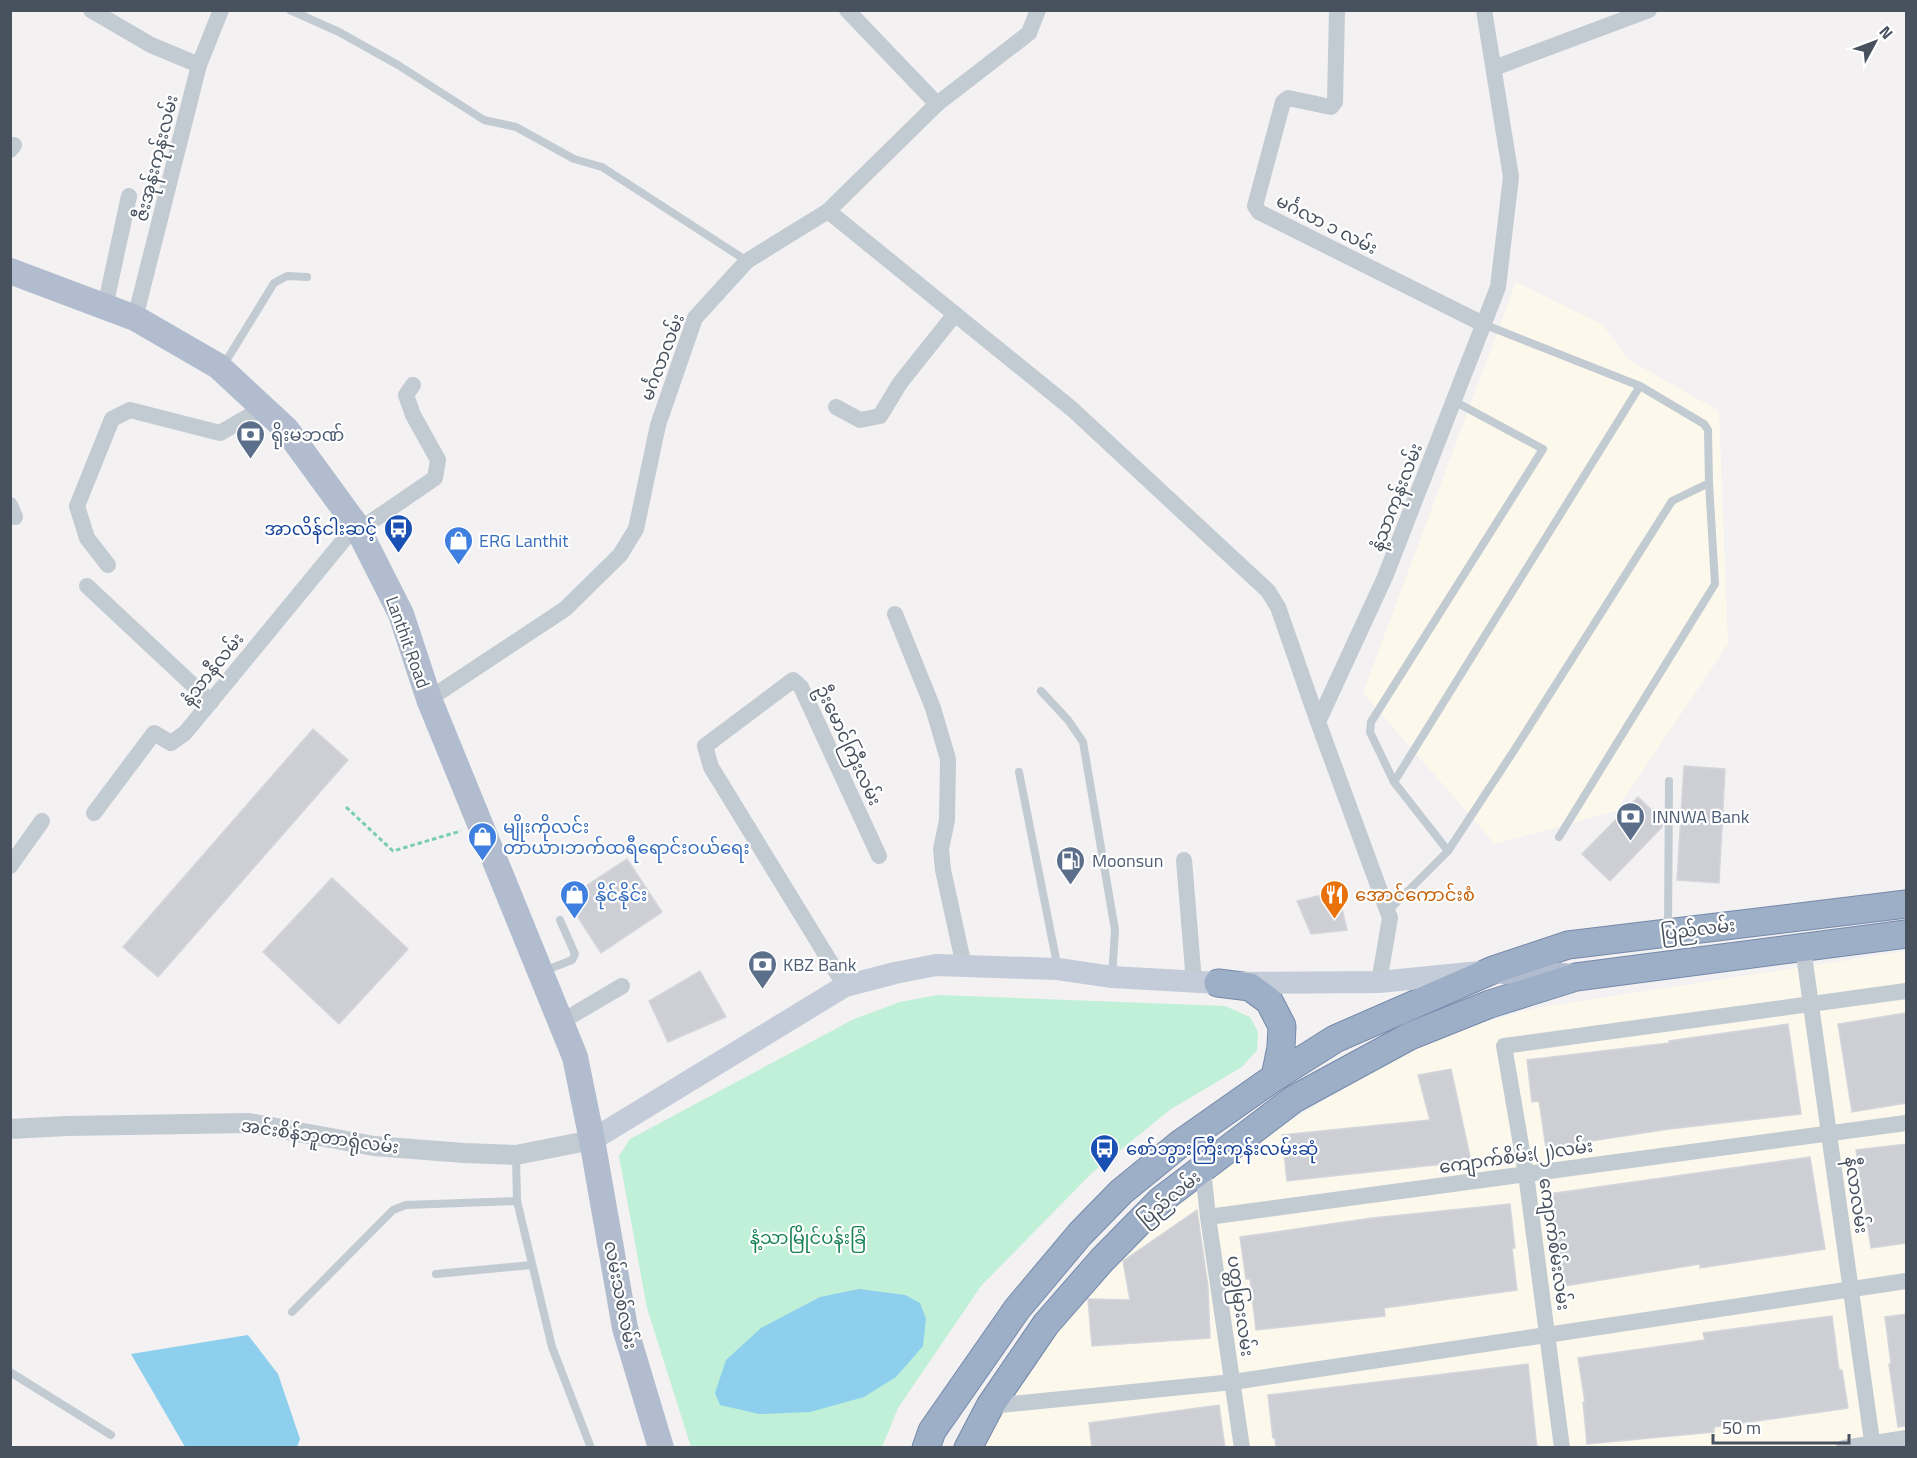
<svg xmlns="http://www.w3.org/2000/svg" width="1917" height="1458" viewBox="0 0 1917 1458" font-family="'Titillium Web','Noto Sans Myanmar',sans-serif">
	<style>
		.commercial { fill: #fcf9ec }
		.green { fill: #c0f0d8 }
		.water { fill: #8dcfed }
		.building { fill: #cdcfd5; stroke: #d5d6dc; stroke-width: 1.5 }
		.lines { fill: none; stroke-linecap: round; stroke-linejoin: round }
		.trunk-casing { stroke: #7489ab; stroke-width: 29 }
		.path { stroke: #78cead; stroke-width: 3; stroke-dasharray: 4.5 3; stroke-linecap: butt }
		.service { stroke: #c2cad2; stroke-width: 8 }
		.minor { stroke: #c2cad2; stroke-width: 16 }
		.tertiary { stroke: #c2cad2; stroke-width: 20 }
		.secondary { stroke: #c4ccd9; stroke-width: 22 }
		.primary { stroke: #b1bdcf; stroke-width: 26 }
		.trunk { stroke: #9daec7; stroke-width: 27 }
		.labels { text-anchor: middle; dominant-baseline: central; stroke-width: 4.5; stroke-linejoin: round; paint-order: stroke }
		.street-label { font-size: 18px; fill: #48525f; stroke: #fff }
		.service-label { font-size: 18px; fill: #4e5e75; stroke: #fff; text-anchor: start }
		.transit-label { font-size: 18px; fill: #164399; stroke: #fff; text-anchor: end }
		.shop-label { font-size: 18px; fill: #366cbe; stroke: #fff; text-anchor: start }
		.food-label { font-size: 18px; fill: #c56008; stroke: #fff; text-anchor: start }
		.park-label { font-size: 18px; fill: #178257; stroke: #fff }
	</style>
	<rect width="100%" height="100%" fill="#f3f1f1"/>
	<!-- commercial -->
	<g class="commercial">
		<polygon points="1516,282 1602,324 1629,360 1719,411 1728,644 1616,811 1495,844 1363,693"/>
		<polygon points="1906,951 1906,1447 980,1448 1052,1338 1146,1232 1227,1162 1295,1118 1426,1039 1535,1008"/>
	</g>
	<!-- green -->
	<polygon class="green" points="938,995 1225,1006 1250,1017 1258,1032 1257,1050 1242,1067 1171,1109 1092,1173 981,1286 898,1408 882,1447 691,1447 647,1308 619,1156 630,1139 854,1019 900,1002"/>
	<!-- water -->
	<g class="water">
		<polygon points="859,1289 905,1295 920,1303 926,1319 923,1346 896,1377 864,1397 810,1412 759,1414 720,1405 715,1393 726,1360 761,1328 820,1297"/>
		<polygon points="248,1335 278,1374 300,1439 297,1447 185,1447 131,1354"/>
	</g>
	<!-- building -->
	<g class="building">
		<polygon points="313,729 348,760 158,977 123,947"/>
		<polygon points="1684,766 1725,769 1719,883 1677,880"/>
		<polygon points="1638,797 1662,820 1662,827 1610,881 1582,854"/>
		<polygon points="627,859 662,912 601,953 566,899"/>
		<polygon points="332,878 408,949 339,1024 263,952"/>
		<polygon points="1338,891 1347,930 1311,934 1297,901"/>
		<polygon points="700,971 726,1017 668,1042 649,1001"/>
		<polygon points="1906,1013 1906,1103 1852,1112 1838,1024"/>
		<polygon points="1788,1024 1801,1114 1669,1129 1546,1148 1539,1101 1532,1102 1527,1060 1669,1043 1669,1041"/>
		<polygon points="1451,1069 1471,1161 1287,1181 1282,1135 1430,1120 1418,1075"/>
		<polygon points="1906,1144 1906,1243 1871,1248 1856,1150"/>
		<polygon points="1810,1157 1825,1249 1700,1268 1700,1264 1565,1286 1549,1194"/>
		<polygon points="1510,1204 1515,1248 1512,1248 1517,1290 1384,1308 1385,1316 1256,1330 1250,1279 1246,1279 1240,1237 1372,1218"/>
		<polygon points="1197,1210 1208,1287 1210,1338 1092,1346 1088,1299 1130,1300 1123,1261"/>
		<polygon points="1906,1314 1906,1426 1898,1427 1889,1364 1891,1364 1885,1317"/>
		<polygon points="1832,1316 1839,1370 1842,1370 1848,1408 1714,1427 1714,1432 1587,1444 1583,1402 1585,1402 1578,1358 1705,1340 1703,1333"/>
		<polygon points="1528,1364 1537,1448 1276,1448 1275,1438 1273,1438 1268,1395"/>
		<polygon points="1219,1405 1225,1448 1092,1448 1089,1423"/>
	</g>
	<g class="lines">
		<defs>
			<g id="trunk">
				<polyline points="1218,983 1250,987 1269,1001 1282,1026 1281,1047 1275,1077"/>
				<polyline points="926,1448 932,1431 1017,1309 1080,1234 1121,1192 1181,1143 1275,1077 1335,1039 1493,970 1568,945 1906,904"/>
				<polyline points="968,1448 990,1406 1046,1324 1102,1260 1161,1200 1294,1099 1410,1036 1490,1004 1576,977 1906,934"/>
			</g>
		</defs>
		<!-- trunk casing -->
		<use href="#trunk" class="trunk-casing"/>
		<!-- path -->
		<polyline class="path" points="346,807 393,851 461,831"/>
		<!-- service -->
		<g class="service">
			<polyline points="290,10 339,32 398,65 484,120 516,127 574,159 602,167 747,261"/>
			<polyline points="1483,324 1640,386"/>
			<polyline points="223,366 274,283 287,276 307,277"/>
			<polyline points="1041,691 1068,720 1083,742 1115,930 1112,977"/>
			<polyline points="1019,772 1058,969"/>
			<polyline points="1394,782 1370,732 1371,722 1543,449 1454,401"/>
			<polyline points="1559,837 1715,584 1709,483"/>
			<polyline points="1388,911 1448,851 1515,749 1672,501 1709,483 1708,430 1704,424 1640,386 1394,782 1448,851"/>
			<polyline points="1668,929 1669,781"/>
			<polyline points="544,971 572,960 575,954 560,920"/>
			<polyline points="516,1156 517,1201"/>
			<polyline points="436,1274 532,1265"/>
			<polyline points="292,1312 393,1210 406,1205 517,1201 552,1347 591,1448"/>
			<polyline points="10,1372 111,1435"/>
		</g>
		<!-- minor -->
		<g class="minor">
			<polyline points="91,10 151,45 199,65"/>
			<polyline points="847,10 937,104"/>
			<polyline points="1337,10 1335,102 1331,107 1288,98 1283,102 1255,206 1259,212 1483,324"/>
			<polyline points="1494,68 1649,10"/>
			<polyline points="10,150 14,145"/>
			<polyline points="828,211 1072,409 1268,591 1278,607 1318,722"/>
			<polyline points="105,307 129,196"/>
			<polyline points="135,318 199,65 221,10"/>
			<polyline points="836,407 860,420 880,416 900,383 955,314"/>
			<polyline points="10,505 15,517"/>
			<polyline points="359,530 435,478 438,460 413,415 406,395 413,385"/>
			<polyline points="108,565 87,538 77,506 112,419 130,410 220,433 263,408"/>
			<polyline points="87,586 211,702"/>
			<polyline points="895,614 933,708 948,759 947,820 941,849 943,870 964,966"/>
			<polyline points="429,699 565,609 620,555 636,529 658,425 695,318 747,261 828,211 937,104 1029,33 1038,10"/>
			<polyline points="94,813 154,733 171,743 185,733 356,525"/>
			<polyline points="1184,860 1194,982"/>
			<polyline points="10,866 42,821"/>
			<polyline points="1803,948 1873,1448"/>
			<polyline points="1379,982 1390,918 1318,722 1385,577 1498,287 1511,177 1484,10"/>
			<polyline points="845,986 711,767 705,746 793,680 801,687 879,856"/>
			<polyline points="561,1022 622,986"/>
			<polyline points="1203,1169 1208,1217 1242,1448"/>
			<polyline points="1208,1217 1906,1123"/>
			<polyline points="990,1406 1233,1382 1906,1281"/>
			<polyline points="1562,1448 1526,1174 1504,1046 1906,991"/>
			<polyline points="1844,1448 1906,1438"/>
		</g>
		<!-- tertiary -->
		<polyline class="tertiary" points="10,1129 67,1126 249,1123 374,1146 464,1153 516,1155 592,1140"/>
		<!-- secondary -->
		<polyline class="secondary" points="592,1140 845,986 895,973 936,965 1058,969 1112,977 1218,983 1379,982 1480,972"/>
		<!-- primary -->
		<g class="primary">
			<polyline points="10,271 135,318 218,366 286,429 356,525 401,614 429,699 575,1057 592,1140 625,1328 661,1448"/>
			<polyline points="1493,970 1573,977"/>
		</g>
		<!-- trunk -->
		<use href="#trunk" class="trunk"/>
	</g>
	<!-- icons -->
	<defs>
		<symbol id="bank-pin" viewBox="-11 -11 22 30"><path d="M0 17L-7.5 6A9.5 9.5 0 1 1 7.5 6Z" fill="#5c6f8a" stroke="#fff"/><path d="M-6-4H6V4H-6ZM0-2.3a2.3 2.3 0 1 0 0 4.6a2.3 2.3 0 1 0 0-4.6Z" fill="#fff"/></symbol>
		<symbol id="bus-pin" viewBox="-11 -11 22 30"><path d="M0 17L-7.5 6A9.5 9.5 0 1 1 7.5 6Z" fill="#1a4fb4" stroke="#fff"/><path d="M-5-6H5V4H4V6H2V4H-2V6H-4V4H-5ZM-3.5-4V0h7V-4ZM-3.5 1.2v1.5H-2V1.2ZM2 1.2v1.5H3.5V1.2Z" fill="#fff"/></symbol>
		<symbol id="shop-pin" viewBox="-11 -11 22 30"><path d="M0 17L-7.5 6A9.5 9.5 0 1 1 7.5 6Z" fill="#3f7fe0" stroke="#fff"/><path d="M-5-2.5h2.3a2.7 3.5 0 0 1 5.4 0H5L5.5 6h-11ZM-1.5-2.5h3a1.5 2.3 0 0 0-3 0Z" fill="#fff"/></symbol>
		<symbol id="fuel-pin" viewBox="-11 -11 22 30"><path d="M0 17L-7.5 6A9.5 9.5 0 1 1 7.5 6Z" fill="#5c6f8a" stroke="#fff"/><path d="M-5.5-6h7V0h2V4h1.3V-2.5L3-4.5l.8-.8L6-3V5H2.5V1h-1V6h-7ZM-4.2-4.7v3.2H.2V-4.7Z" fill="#fff"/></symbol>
		<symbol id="restaurant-pin" viewBox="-11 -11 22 30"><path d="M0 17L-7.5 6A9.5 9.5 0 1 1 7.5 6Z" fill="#e8710a" stroke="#fff"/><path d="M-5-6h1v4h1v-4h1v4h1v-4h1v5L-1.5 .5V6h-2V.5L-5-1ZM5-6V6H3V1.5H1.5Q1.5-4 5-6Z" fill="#fff"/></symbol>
	</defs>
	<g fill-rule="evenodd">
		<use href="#bank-pin" x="234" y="418" width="33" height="45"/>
		<use href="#bus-pin" x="382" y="512" width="33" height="45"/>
		<use href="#shop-pin" x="442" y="524" width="33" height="45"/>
		<use href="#bank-pin" x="1614" y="800" width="33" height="45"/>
		<use href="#shop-pin" x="466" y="820" width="33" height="45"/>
		<use href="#fuel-pin" x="1054" y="844" width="33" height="45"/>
		<use href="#shop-pin" x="558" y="878" width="33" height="45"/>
		<use href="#restaurant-pin" x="1318" y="878" width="33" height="45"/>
		<use href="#bank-pin" x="746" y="948" width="33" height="45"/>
		<use href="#bus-pin" x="1088" y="1132" width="33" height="45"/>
	</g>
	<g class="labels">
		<!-- street labels -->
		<g class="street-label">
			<text transform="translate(156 158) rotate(-76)">ဇီးအုန်းကုန်းလမ်း</text>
			<text transform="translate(1327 224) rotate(27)">မင်္ဂလာ ၁ လမ်း</text>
			<text transform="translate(662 357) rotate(-69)">မင်္ဂလာလမ်း</text>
			<text transform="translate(1396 497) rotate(-69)">နံ့သာကုန်းလမ်း</text>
			<text transform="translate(408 642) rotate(70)">Lanthit Road</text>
			<text transform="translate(212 669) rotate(-51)">နံ့သာနီလမ်း</text>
			<text transform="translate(849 745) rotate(65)">ဦးမောင်ကြီးလမ်း</text>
			<text transform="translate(1698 929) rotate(-7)">ပြည်လမ်း</text>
			<text transform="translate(320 1136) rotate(8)">အင်းစိန်ဘူတာရုံလမ်း</text>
			<text transform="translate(1516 1156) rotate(-8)">ကျောက်စိမ်း(၂)လမ်း</text>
			<text transform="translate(1857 1195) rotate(82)">နီလာလမ်း</text>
			<text transform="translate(1169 1198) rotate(-40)">ပြည်လမ်း</text>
			<text transform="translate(1555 1244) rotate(82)">ကျောက်စိမ်းလမ်း</text>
			<text transform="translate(621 1295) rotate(79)">လမ်းသစ်လမ်း</text>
			<text transform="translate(1241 1306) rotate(82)">ပတ္တမြားလမ်း</text>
		</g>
		<!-- service labels -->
		<g class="service-label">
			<text x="271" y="434">ရိုးမဘဏ်</text>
			<text x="1652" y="816">INNWA Bank</text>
			<text x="1092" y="860">Moonsun</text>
			<text x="783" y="964">KBZ Bank</text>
		</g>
		<!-- transit labels -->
		<g class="transit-label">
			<text x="377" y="528">အာလိန်ငါးဆင့်</text>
			<text x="1126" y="1148" text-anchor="start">စော်ဘွားကြီးကုန်းလမ်းဆုံ</text>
		</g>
		<!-- shop labels -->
		<g class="shop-label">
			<text x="479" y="540">ERG Lanthit</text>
			<text x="503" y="826">မျိုးကိုလင်း<tspan x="503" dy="21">တာယာ၊ဘက်ထရီရောင်းဝယ်ရေး</tspan></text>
			<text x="595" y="894">နိုင်နိုင်း</text>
		</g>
		<!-- food labels -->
		<g class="food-label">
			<text x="1355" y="894">အောင်ကောင်းစံ</text>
		</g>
		<!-- park labels -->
		<g class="park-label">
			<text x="808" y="1237">နံ့သာမြိုင်ပန်းခြံ</text>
		</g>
	</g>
	<!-- border -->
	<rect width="1917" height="1458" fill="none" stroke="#48525f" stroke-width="24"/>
	<!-- north arrow -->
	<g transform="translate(1875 42) rotate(49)" stroke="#ffffff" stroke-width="4.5" paint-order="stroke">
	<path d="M0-4.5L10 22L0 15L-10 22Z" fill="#48525f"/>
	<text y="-9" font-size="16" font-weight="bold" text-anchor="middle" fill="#48525f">N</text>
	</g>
	<!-- scale -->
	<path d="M1713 1434v9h136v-9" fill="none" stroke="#48525f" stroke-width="3"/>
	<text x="1722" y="1434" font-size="18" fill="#48525f" stroke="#ffffff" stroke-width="4.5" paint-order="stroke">50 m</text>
</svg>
